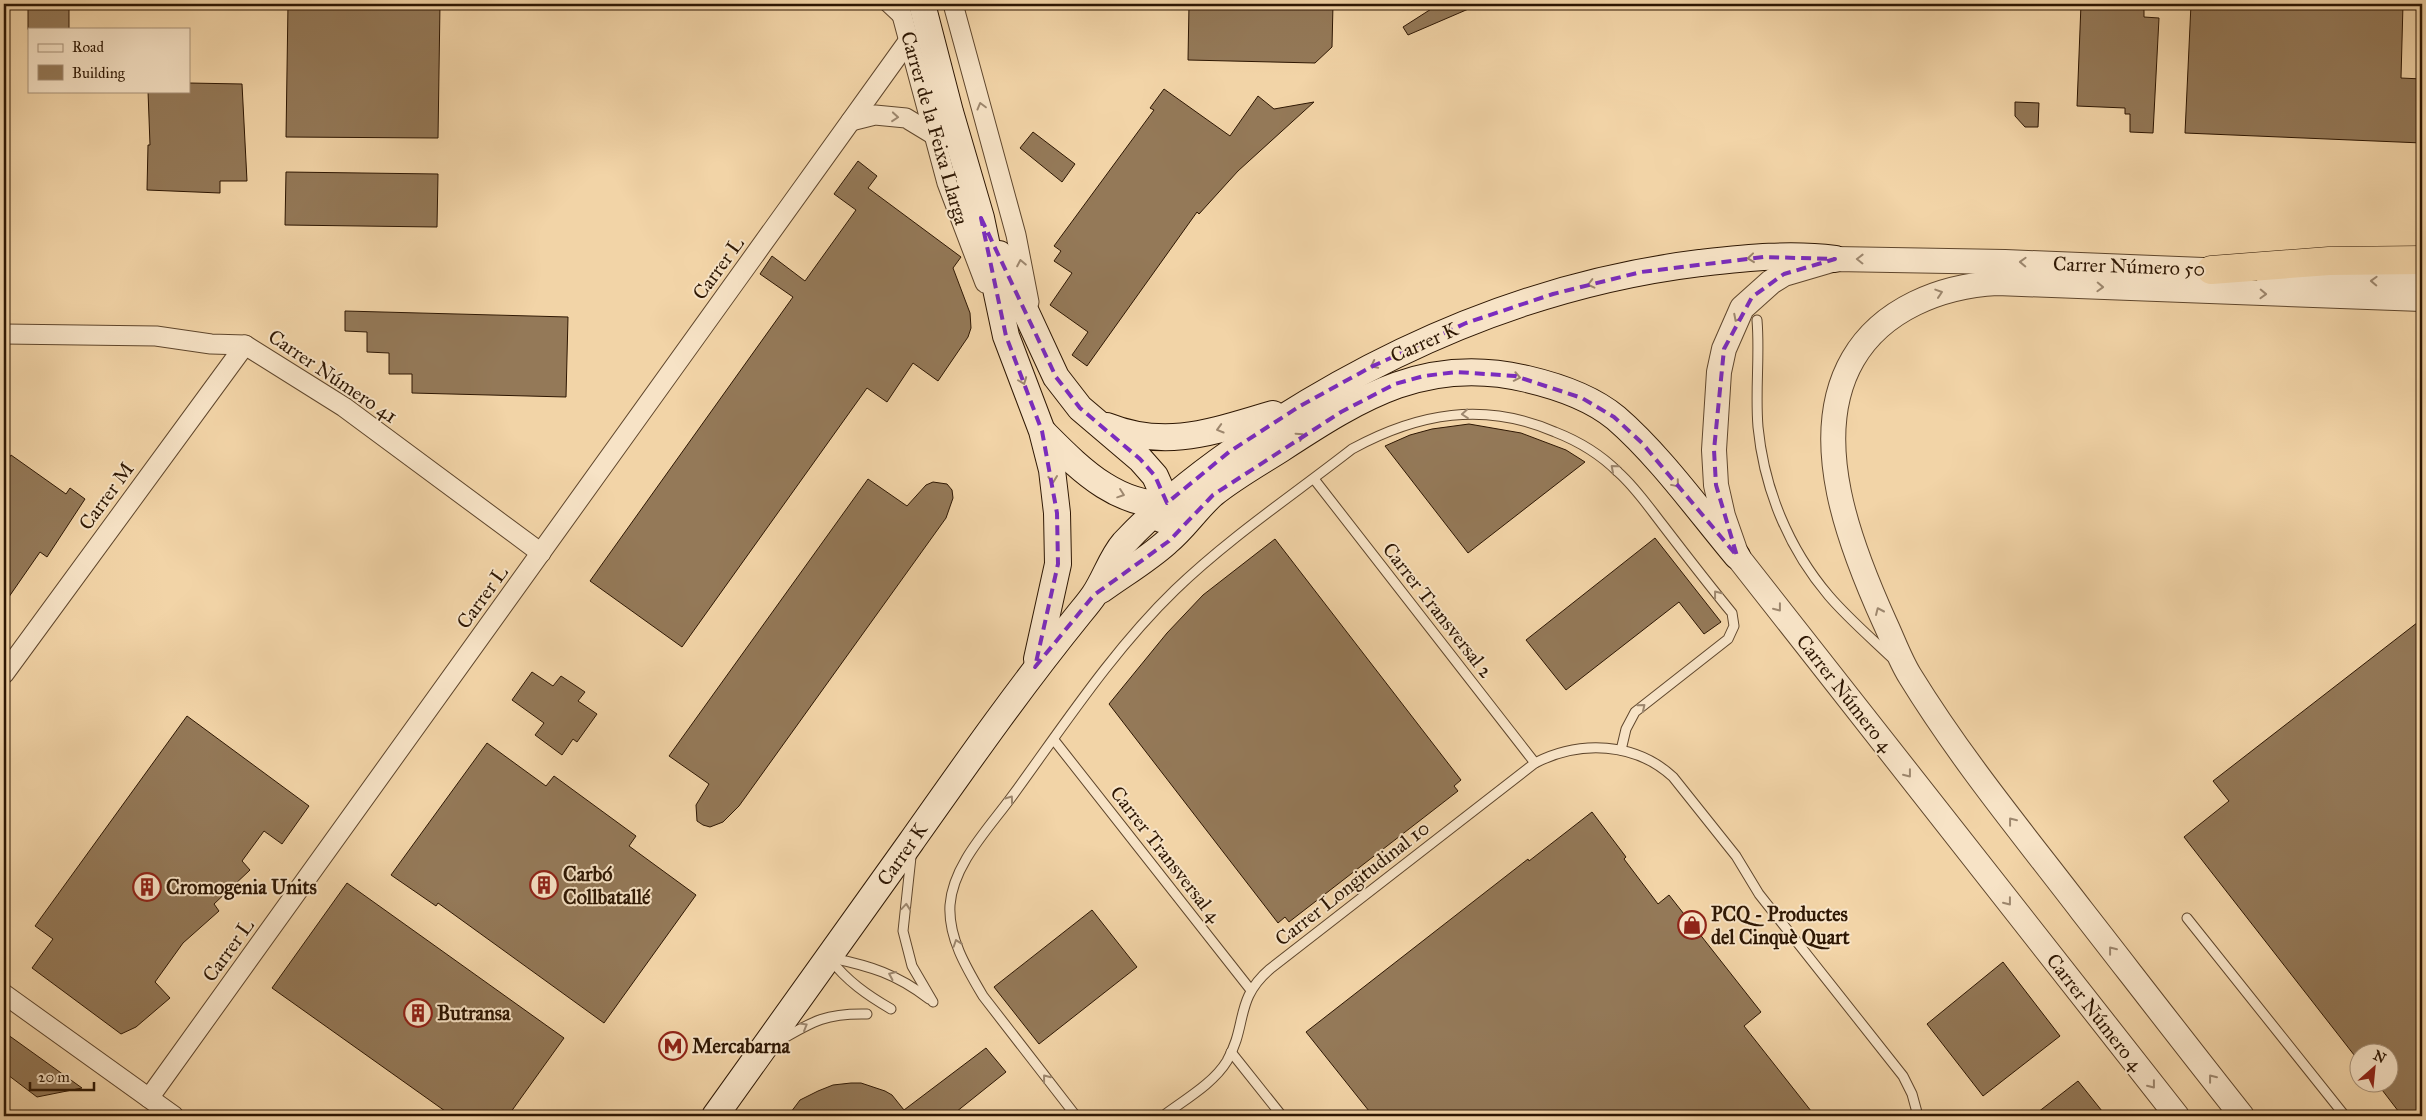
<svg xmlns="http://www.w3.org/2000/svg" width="2426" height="1120" viewBox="0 0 2426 1120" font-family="'IM FELL Great Primer',serif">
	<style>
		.building { fill: #947958; stroke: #2e1703 }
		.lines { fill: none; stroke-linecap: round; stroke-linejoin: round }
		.service-casing { stroke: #5f462c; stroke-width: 11 }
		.minor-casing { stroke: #5f462c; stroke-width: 21 }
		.tertiary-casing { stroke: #5f462c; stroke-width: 26 }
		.secondary-casing { stroke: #2e1703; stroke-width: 28 }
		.trunk-casing { stroke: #2e1703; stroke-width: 29 }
		.service { stroke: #f7e3c6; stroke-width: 9 }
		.minor { stroke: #f7e3c6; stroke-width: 19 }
		.tertiary { stroke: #f7e3c6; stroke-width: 24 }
		.secondary { stroke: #f7e3c6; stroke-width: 26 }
		.trunk { stroke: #f2d4a7; stroke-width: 28 }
		.oneway { stroke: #9d876e }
		.marked { fill: none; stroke: #7b2cbf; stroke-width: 4; stroke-dasharray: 10 6; stroke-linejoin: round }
		.labels { text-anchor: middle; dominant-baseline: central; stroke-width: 4; stroke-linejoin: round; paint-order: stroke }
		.street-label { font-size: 20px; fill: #2e1703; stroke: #f7e3c6 }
		.poi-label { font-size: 20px; font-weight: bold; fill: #2e1703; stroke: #f7e3c6; text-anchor: start }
	</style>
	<rect width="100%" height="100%" fill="#f2d4a7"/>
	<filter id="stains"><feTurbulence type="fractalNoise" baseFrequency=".004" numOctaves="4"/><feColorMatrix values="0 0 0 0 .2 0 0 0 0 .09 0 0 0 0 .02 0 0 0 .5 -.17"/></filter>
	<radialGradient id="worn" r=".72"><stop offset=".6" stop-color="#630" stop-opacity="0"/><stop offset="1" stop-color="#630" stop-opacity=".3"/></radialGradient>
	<!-- building -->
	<g class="building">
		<rect x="28" y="4" width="41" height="25"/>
		<polygon points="288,4 440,4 438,138 286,137"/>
		<polygon points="1189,4 1333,4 1332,47 1315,63 1188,60"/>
		<polygon points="1439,4 1480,4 1408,35 1403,27"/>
		<polygon points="2081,4 2144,4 2144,17 2159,18 2153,133 2130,132 2130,114 2125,114 2125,108 2077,106"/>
		<polygon points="2191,4 2403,4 2401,78 2422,79 2422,143 2185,133"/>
		<polygon points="189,83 242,84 247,181 220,181 220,193 147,190 148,145 150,145 148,91 189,91"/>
		<polygon points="1164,89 1230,136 1258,96 1274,109 1314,102 1238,171 1199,214 1197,212 1087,366 1072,355 1088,332 1050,305 1072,273 1054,261 1061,251 1054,246 1154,110 1150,108"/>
		<polygon points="2015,102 2039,103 2038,127 2025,127 2015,116"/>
		<polygon points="1033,132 1075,164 1062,182 1020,148"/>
		<polygon points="858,161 877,176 868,188 961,257 953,268 970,313 971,328 968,337 938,381 913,363 887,402 867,388 682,647 590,581 793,297 760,274 772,256 805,281 856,210 834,194"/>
		<polygon points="286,172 438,174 437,227 285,225"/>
		<polygon points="345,311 568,317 566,397 412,393 412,374 389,374 389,353 367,352 367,332 345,331"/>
		<polygon points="1469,424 1521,433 1566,450 1585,462 1468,553 1385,446 1410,435 1432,429"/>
		<polygon points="11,455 66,494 70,488 85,499 47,557 40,552 4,604 4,466"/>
		<polygon points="868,479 907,506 926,485 933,482 947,484 952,490 953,498 946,518 739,806 723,822 710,827 703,825 697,821 696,805 709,784 669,756"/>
		<polygon points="1655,538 1721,622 1704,634 1679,602 1566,690 1526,640"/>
		<polygon points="1275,539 1461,780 1454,786 1458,791 1289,922 1285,917 1278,923 1109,704 1167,633 1203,595"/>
		<polygon points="2422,619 2422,1116 2402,1116 2376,1082 2388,1082 2388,1052 2358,1052 2358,1060 2184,837 2229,801 2213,781"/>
		<polygon points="532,672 553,686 561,676 585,692 578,701 597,714 577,742 573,739 562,755 535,735 544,723 512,700"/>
		<polygon points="187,716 309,806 282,844 264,831 242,861 250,870 214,904 219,911 183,943 155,982 170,998 136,1027 121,1034 32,968 53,939 35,926"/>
		<polygon points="487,743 546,786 554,776 636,836 629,846 696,895 604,1023 438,903 436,906 391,875"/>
		<polygon points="1592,812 1626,857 1624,859 1658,904 1669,895 1761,1012 1744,1026 1815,1116 1373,1116 1306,1032 1528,859 1529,861"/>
		<polygon points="347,883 564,1038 508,1116 452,1116 272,988"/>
		<polygon points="1092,910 1137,967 1039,1044 994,987"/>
		<polygon points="2003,962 2060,1036 1983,1096 1927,1024"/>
		<polygon points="4,1032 82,1088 37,1097 4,1072"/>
		<polygon points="986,1048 1006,1072 951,1116 788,1116 800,1100 818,1091 833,1085 851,1083 861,1083 885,1091 892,1095 904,1110"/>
		<polygon points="2078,1081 2106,1116 2033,1116"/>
	</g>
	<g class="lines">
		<defs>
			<g id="service">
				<polyline points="883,4 899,19"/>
				<path d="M 1757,320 C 1760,356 1755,391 1758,427 C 1764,488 1788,548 1829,596 C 1847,617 1870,637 1891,657"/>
				<polyline points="1314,479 1535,763"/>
				<polyline points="1054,740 1250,989"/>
				<polyline points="911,857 903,931 912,966 933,1002"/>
				<polyline points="2187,918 2345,1116"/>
				<path d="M 832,958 C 870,966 897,974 929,999"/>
				<path d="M 830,959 C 847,981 867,995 891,1009"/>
				<path d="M 779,1041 C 813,1021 826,1013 867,1014"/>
				<polyline points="1231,1052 1282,1116"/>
				<path d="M 1076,1116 L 983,996 C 967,969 948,938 950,905 C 953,864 990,827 1013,795 C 1064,725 1113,650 1175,590 C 1229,538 1293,495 1352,449 C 1418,413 1484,401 1555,432 C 1578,441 1600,454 1618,472 C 1635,487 1648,506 1662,524 C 1685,554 1708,584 1732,613 L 1734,626 L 1728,639 L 1635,712 L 1626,729 L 1621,750"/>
				<path d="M 1163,1116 C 1184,1100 1213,1084 1227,1061 C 1248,1024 1234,1000 1270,969 L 1535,763 C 1580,740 1635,742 1673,777 L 1736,856 L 1759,894 L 1903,1076 L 1912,1094 L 1918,1116"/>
			</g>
			<g id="minor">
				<polyline points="899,4 947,183 985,283"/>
				<polyline points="953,4 1016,235 1029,302"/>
				<polyline points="851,121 875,115 906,118 934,135"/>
				<polyline points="4,334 156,336 211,344 245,345 344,407 541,553"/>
				<polyline points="4,674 245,345"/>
				<polyline points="4,994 174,1116"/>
				<polyline points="149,1098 909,40"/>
			</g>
			<g id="tertiary">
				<polyline points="2267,274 2328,279 2422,282"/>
				<polyline points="2177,1116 1737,556 1723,516 1716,485 1714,450 1719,372 1724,349 1742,308 1771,282 1784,274 1835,259 2005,262 2228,271"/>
				<path d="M 2242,1116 C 2188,1048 2135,979 2082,911 C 2023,834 1961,759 1910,676 C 1900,660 1893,640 1885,623 C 1851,548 1807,438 1853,359 C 1882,309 1941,286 1997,283 L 2422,299"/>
			</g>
			<g id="secondary">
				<polyline points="922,4 950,112 981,218 1006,336 1042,431 1052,470 1057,513 1058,564 1037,659"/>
				<polyline points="999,254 1056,377 1080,408 1140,459 1155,476 1163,494 1165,505 1161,519"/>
				<path d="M 1107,426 C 1167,450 1214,431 1273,414"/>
				<path d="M 1043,432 C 1080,469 1119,510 1177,504"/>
				<path d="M 1101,590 C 1123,574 1147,560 1167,542 C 1184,528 1197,508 1213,494 C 1234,477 1259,463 1281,449 C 1362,396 1428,355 1527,379 C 1557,386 1592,398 1616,418 C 1659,455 1700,512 1737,556"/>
				<path d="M 715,1116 C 780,1025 846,934 911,842 C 966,764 1020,687 1080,613 C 1085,607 1090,601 1094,595 C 1105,579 1111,558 1124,543 C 1167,497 1217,460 1270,426 C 1400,342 1545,282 1700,263 C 1746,258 1790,253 1835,259"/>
			</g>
			<polyline id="trunk" points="2211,270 2329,261 2422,260"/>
		</defs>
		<!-- service casing -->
		<use href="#service" class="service-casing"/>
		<!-- minor casing -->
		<use href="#minor" class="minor-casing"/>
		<!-- tertiary casing -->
		<use href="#tertiary" class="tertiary-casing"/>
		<!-- secondary casing -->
		<use href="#secondary" class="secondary-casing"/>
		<!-- trunk casing -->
		<use href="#trunk" class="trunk-casing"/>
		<!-- service -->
		<use href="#service" class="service"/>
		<!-- minor -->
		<use href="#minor" class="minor"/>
		<!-- tertiary -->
		<use href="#tertiary" class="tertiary"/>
		<!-- secondary -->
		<use href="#secondary" class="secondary"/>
		<!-- trunk -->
		<use href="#trunk" class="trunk"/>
	</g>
	<!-- one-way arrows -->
	<defs><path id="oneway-chevron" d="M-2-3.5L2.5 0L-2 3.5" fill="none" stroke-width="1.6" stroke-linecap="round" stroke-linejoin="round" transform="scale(1.25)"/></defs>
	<g class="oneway">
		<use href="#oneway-chevron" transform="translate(981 106) rotate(-105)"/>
		<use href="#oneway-chevron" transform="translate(895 117) rotate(5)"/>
		<use href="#oneway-chevron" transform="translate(1751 258) rotate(174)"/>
		<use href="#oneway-chevron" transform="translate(1860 259) rotate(-179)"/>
		<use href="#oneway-chevron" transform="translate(2023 262) rotate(-178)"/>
		<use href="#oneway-chevron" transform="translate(1021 263) rotate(-101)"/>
		<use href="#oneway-chevron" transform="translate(2374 281) rotate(-178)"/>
		<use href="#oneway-chevron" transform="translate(1591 284) rotate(166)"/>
		<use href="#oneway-chevron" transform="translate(2100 287) rotate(2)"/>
		<use href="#oneway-chevron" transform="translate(1939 293) rotate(-18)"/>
		<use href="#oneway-chevron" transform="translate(2263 294) rotate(2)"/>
		<use href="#oneway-chevron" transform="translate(1737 318) rotate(117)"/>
		<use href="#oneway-chevron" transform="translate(1374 365) rotate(153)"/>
		<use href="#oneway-chevron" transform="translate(1517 377) rotate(11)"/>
		<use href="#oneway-chevron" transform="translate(1023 381) rotate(69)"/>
		<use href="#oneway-chevron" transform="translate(1465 414) rotate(175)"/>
		<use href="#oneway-chevron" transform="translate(1220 429) rotate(164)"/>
		<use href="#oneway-chevron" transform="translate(1300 436) rotate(-33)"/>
		<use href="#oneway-chevron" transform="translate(1614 468) rotate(-139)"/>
		<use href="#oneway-chevron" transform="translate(1053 479) rotate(83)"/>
		<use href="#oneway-chevron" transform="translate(1676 484) rotate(50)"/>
		<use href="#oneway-chevron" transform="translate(1121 494) rotate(19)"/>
		<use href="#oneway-chevron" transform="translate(1717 594) rotate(-128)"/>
		<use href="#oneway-chevron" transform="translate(1778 608) rotate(52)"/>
		<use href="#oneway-chevron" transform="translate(1879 611) rotate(-114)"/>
		<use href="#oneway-chevron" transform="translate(1642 707) rotate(-39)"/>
		<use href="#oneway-chevron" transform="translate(1908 774) rotate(52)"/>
		<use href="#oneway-chevron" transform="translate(1010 799) rotate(-54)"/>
		<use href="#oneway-chevron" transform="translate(2012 821) rotate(-128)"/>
		<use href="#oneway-chevron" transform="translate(2008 902) rotate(52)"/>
		<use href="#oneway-chevron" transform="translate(906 907) rotate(-85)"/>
		<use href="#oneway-chevron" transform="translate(957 943) rotate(-109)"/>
		<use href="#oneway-chevron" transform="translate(2112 950) rotate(-128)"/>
		<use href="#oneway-chevron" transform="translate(892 975) rotate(-156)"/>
		<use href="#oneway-chevron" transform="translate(804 1026) rotate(-30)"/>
		<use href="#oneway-chevron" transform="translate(1046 1078) rotate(-128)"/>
		<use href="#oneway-chevron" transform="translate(2212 1078) rotate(-128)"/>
		<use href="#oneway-chevron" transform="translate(2152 1085) rotate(52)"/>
	</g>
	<!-- marked area -->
	<path class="marked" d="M 981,218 L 1056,377 L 1080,408 L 1140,459 L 1155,476 L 1167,503 L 1229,452 L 1300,406 L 1371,367 L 1466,323 L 1553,294 L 1641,272 L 1764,257 L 1835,259 L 1784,274 L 1752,297 L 1724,349 L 1714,450 L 1716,485 L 1737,556 L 1642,443 L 1614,417 L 1582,398 L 1515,376 L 1456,372 L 1424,376 L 1395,384 L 1341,412 L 1213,495 L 1169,541 L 1094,595 L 1035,667 L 1058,564 L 1057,513 L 1042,431 L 1006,336 Z"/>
	<!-- icons -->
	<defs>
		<symbol id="building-ring" viewBox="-11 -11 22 22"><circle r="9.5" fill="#f7e3c6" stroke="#8f2418" stroke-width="1.5"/><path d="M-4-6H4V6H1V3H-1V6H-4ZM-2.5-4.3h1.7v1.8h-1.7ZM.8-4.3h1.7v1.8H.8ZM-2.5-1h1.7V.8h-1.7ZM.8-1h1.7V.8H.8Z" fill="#8f2418"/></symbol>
		<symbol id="shop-ring" viewBox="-11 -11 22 22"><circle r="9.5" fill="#f7e3c6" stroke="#8f2418" stroke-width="1.5"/><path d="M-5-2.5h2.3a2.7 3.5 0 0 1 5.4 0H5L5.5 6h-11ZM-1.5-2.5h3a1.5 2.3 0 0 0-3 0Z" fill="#8f2418"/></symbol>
		<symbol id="metro-ring" viewBox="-11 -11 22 22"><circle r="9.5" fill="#f7e3c6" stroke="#8f2418" stroke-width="1.5"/><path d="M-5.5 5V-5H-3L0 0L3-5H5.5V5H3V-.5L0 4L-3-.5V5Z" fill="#8f2418"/></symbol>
	</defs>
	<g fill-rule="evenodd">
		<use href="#building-ring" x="528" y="869" width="32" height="32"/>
		<use href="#building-ring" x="131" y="871" width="32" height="32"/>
		<use href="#shop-ring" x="1676" y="909" width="32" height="32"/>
		<use href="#building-ring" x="402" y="997" width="32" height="32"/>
		<use href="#metro-ring" x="657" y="1030" width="32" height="32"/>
	</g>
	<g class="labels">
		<!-- street labels -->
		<g class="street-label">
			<text transform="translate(935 128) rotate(74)">Carrer de la Feixa Llarga</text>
			<text transform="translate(2129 266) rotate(2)">Carrer Número 50</text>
			<text transform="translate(718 268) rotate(-54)">Carrer L</text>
			<text transform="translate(1424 342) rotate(-24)">Carrer K</text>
			<text transform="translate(333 376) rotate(34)">Carrer Número 41</text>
			<text transform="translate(106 496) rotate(-54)">Carrer M</text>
			<text transform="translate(482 597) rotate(-54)">Carrer L</text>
			<text transform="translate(1438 610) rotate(52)">Carrer Transversal 2</text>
			<text transform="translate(1845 693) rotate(52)">Carrer Número 4</text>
			<text transform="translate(902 854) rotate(-55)">Carrer K</text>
			<text transform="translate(1166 854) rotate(52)">Carrer Transversal 4</text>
			<text transform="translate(1352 883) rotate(-38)">Carrer Longitudinal 10</text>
			<text transform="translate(228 950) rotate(-54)">Carrer L</text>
			<text transform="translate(2095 1012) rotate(52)">Carrer Número 4</text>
		</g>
		<!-- poi labels -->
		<g class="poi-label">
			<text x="563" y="874">Carbó<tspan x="563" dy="23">Collbatallé</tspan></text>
			<text x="166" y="887">Cromogenia Units</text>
			<text x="1711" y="914">PCQ - Productes<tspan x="1711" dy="23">del Cinquè Quart</tspan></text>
			<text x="437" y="1013">Butransa</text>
			<text x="692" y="1046">Mercabarna</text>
		</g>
	</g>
	<!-- margin -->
	<rect width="2426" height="1120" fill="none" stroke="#f2d4a7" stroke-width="20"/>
	<rect x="5" y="5" width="2416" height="1110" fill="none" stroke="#2e1703" stroke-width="2.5"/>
	<rect x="10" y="10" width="2406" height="1100" fill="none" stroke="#2e1703"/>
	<!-- legend -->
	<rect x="28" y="28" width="162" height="65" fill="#f7e3c6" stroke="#a79178"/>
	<rect x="38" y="44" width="25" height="8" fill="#f7e3c6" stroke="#a79178"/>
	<text x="72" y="52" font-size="15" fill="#2e1703">Road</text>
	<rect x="38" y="65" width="25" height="15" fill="#947958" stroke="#a79178"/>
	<text x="72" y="78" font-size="15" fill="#2e1703">Building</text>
	<!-- north arrow -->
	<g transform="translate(2374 1068) rotate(27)"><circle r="24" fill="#f7e3c6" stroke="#a79178"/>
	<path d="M0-4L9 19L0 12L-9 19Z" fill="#8f2418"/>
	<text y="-8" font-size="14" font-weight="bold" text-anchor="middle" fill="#2e1703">N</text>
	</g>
	<!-- scale -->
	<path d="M30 1082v8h64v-8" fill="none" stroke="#2e1703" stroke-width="2.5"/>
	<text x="38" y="1082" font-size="15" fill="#2e1703" stroke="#f7e3c6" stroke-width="4" paint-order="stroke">20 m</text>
	<rect width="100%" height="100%" filter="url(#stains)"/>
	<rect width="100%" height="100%" fill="url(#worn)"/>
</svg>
